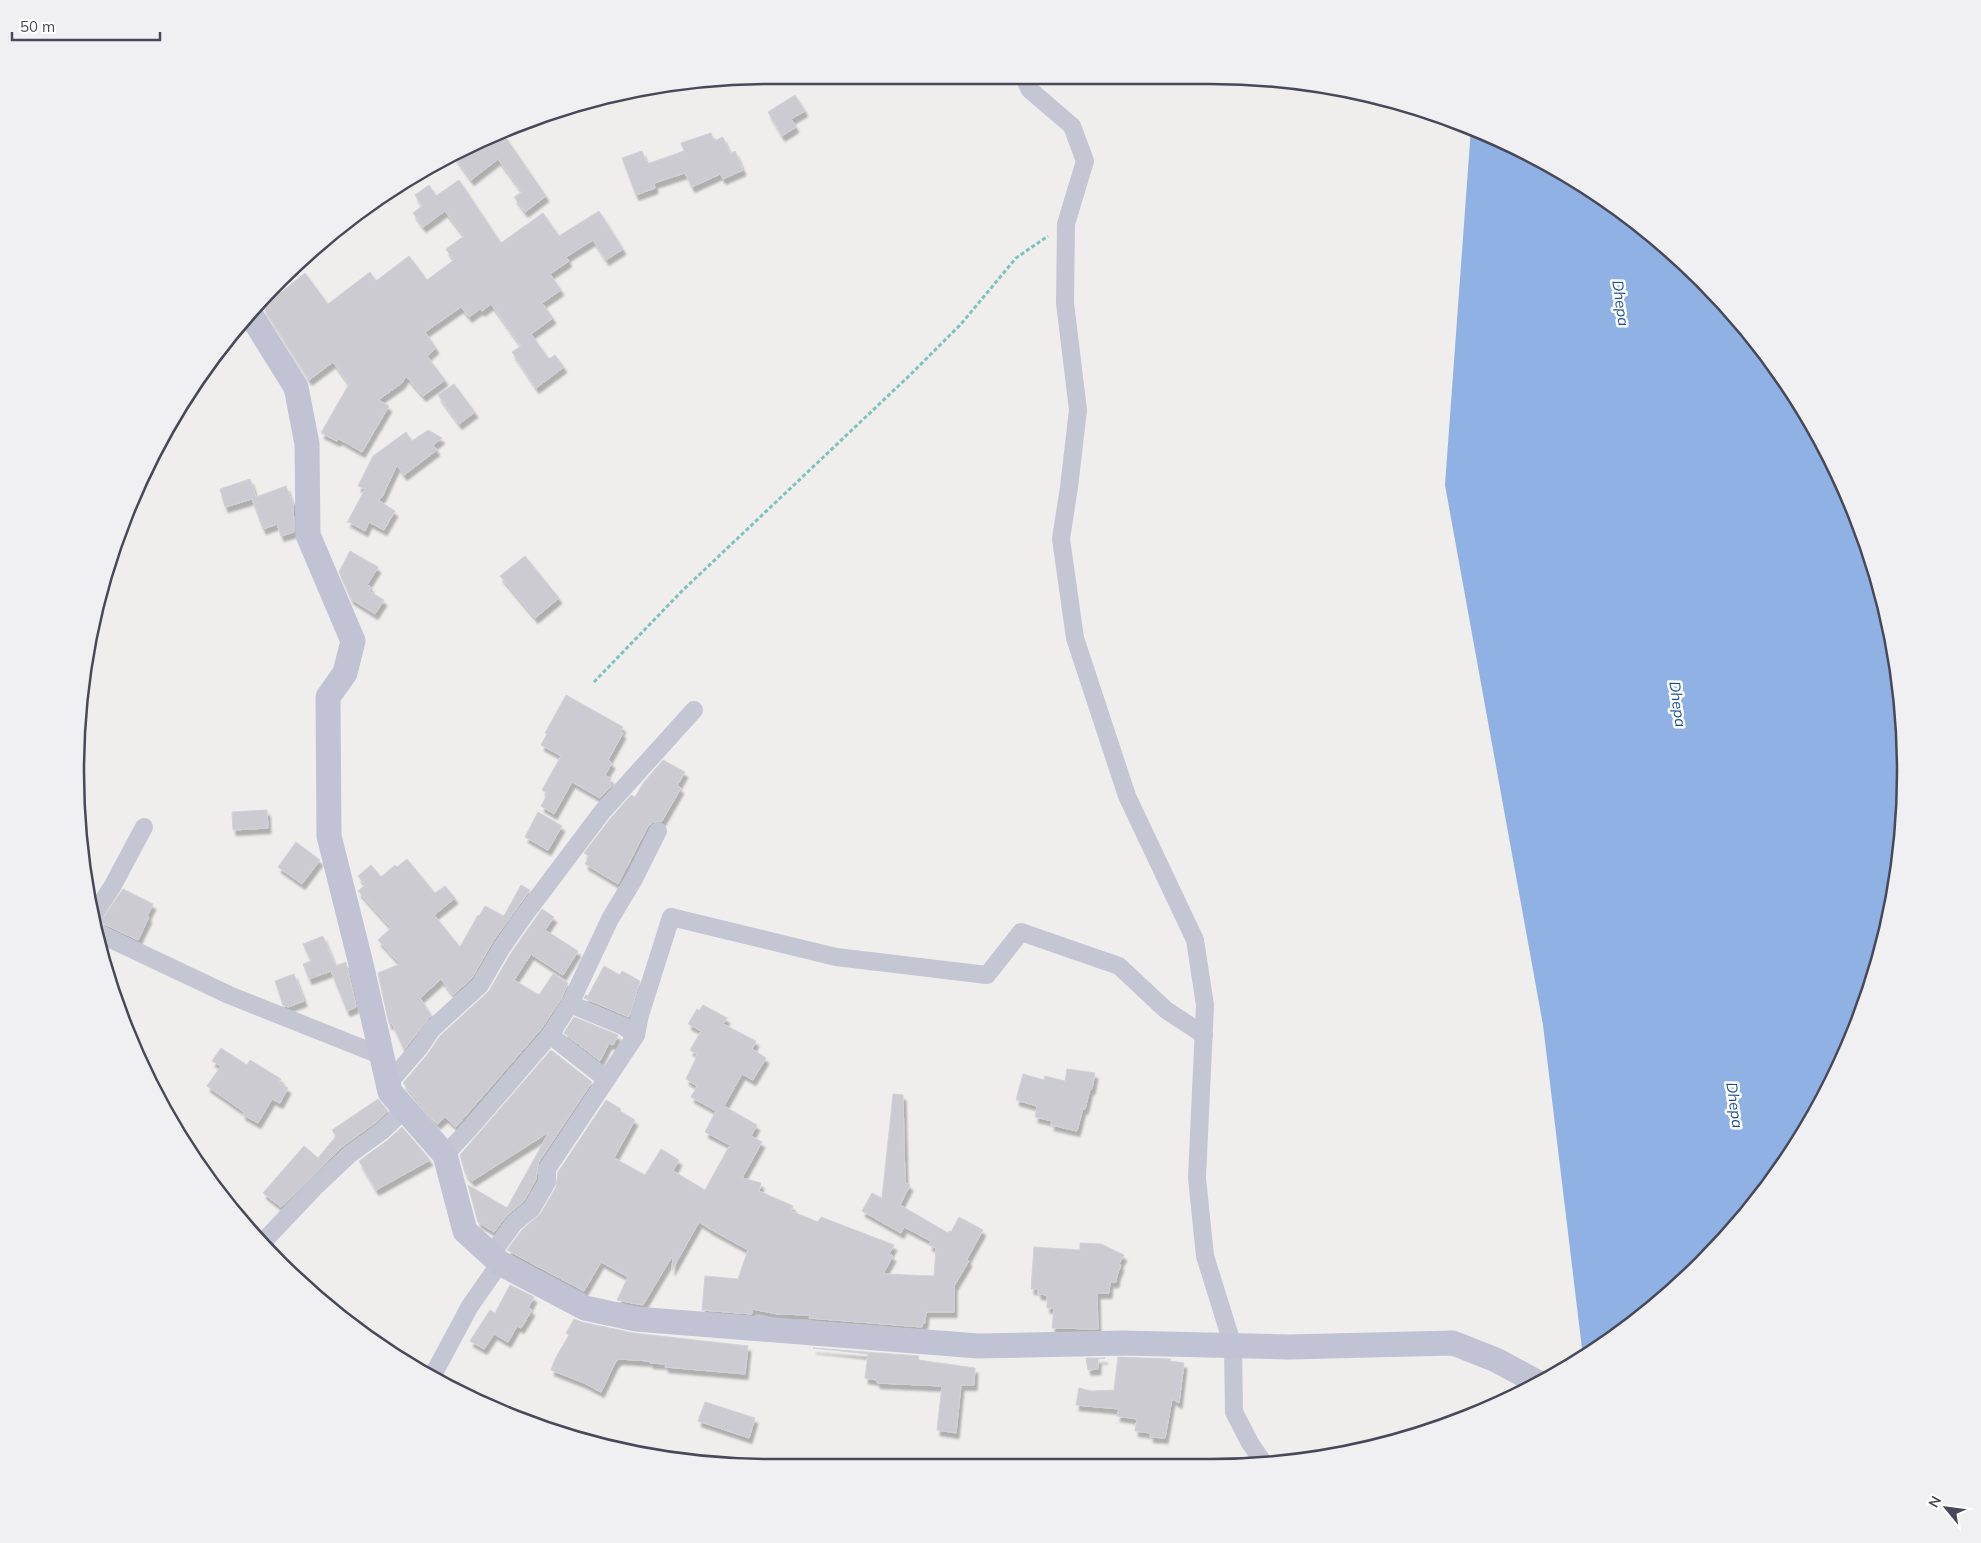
<svg xmlns="http://www.w3.org/2000/svg" width="1981" height="1543" viewBox="0 0 1981 1543" font-family="Mulish,sans-serif">
	<style>
		.water { fill: #8fb1e3 }
		.building { fill: #cbcbd1; stroke: #d2d1d8; filter: url(#shadow) }
		.lines { fill: none; stroke-linecap: round; stroke-linejoin: round }
		.path { stroke: #7ac4bc; stroke-width: 3; stroke-dasharray: 4 2.5; stroke-linecap: butt }
		.street { stroke: #c4c6d3; stroke-width: 18 }
		.secondary { stroke: #c1c3d4; stroke-width: 25 }
		.labels { text-anchor: middle; dominant-baseline: central; stroke-width: 5; stroke-linejoin: round; paint-order: stroke }
		.water-label { font-size: 15px; font-style: italic; fill: #194d98; stroke: #fff }
		.rim { fill: none; stroke: #474958; stroke-width: 2.5 }
	</style>
	<defs>
		<filter id="shadow"><feDropShadow dx="3" dy="5.5" stdDeviation="1" flood-color="#0004"/></filter>
	</defs>
	<rect width="100%" height="100%" fill="#efeeed"/>
	<!-- water -->
	<polygon class="water" points="1471,128 1518,147 1634,219 1733,312 1789,385 1853,505 1889,624 1902,812 1893,908 1853,1038 1788,1159 1702,1264 1596,1351 1583,1357 1543,1025 1445,485"/>
	<!-- building -->
	<g class="building">
		<polygon points="795,95 805,111 791,119 796,127 782,136 768,112"/>
		<polygon points="711,133 714,141 723,137 730,154 735,151 743,170 723,179 720,174 692,187 685,173 654,183 655,188 636,195 622,158 642,151 647,164 684,151 681,143"/>
		<polygon points="504,135 546,196 525,212 514,197 522,192 498,159 471,180 454,156"/>
		<polygon points="459,180 501,243 543,213 559,236 599,211 623,249 606,260 593,240 566,257 569,261 550,274 561,290 542,303 553,318 531,334 549,359 555,355 564,367 536,388 512,352 521,346 491,304 482,311 480,309 469,317 461,307 425,332 436,348 427,356 445,380 423,396 406,376 402,383 378,400 389,406 362,452 339,439 337,441 321,433 349,384 333,362 309,380 263,307 305,273 328,304 370,272 376,281 409,256 427,280 454,260 446,249 464,236 445,211 423,227 413,213 422,206 415,195 429,185 436,196"/>
		<polygon points="454,384 475,412 459,424 438,395"/>
		<polygon points="428,430 442,438 433,445 437,450 404,475 397,465 382,497 378,500 395,511 384,530 369,522 365,531 349,522 351,519 347,523 365,489 358,486 373,456 406,432 412,441"/>
		<polygon points="250,479 256,497 286,486 291,500 293,499 294,532 281,536 277,524 263,529 252,499 225,507 220,489"/>
		<polygon points="350,551 378,567 367,585 371,587 369,591 384,600 375,614 351,599 339,572"/>
		<polygon points="525,556 559,598 535,618 500,576"/>
		<polygon points="566,695 623,727 620,731 623,733 608,760 612,763 605,775 611,779 609,783 612,785 600,798 572,782 554,814 541,806 548,793 542,790 561,756 541,745 547,734 545,733"/>
		<polygon points="663,760 685,772 677,786 681,788 662,821 653,822 648,826 618,884 585,864 589,856 584,853 610,819 631,795 635,797 644,782"/>
		<polygon points="267,810 268,828 233,830 232,812"/>
		<polygon points="538,812 562,826 548,850 525,837"/>
		<polygon points="296,842 320,860 302,884 278,867"/>
		<polygon points="407,859 435,893 445,886 455,898 434,915 460,947 478,915 479,916 485,906 504,916 521,885 530,890 493,941 472,978 453,995 441,979 420,998 431,1015 404,1050 392,1023 389,1024 378,973 400,964 378,940 391,928 358,891 365,885 358,876 371,865 381,877 395,865 397,867"/>
		<polygon points="123,889 153,904 147,916 149,917 138,940 100,922"/>
		<polygon points="542,909 554,917 545,930 578,951 563,975 531,954 514,980 539,995 553,974 568,983 561,999 541,1029 456,1127 445,1117 437,1124 403,1083 427,1055 440,1036 489,991 511,953"/>
		<polygon points="323,936 335,966 346,962 356,1007 347,1011 331,971 309,979 303,964 311,961 303,944"/>
		<polygon points="604,966 620,975 622,971 640,981 629,1017 584,998 586,995 588,996"/>
		<polygon points="294,974 304,1001 288,1007 283,1005 275,981"/>
		<polygon points="703,1005 727,1018 723,1024 756,1041 752,1049 766,1058 753,1080 742,1074 724,1106 757,1125 751,1136 762,1142 742,1178 761,1183 759,1191 793,1206 791,1211 818,1222 821,1217 894,1245 889,1254 893,1256 883,1274 934,1276 936,1248 929,1245 931,1241 904,1227 901,1233 862,1211 872,1193 882,1198 893,1094 903,1095 905,1182 910,1185 900,1205 948,1233 949,1231 951,1232 959,1217 983,1230 967,1259 969,1261 954,1286 954,1312 926,1312 925,1323 923,1323 922,1327 809,1318 810,1315 778,1314 752,1309 752,1314 702,1310 705,1276 738,1279 748,1250 708,1228 708,1225 707,1227 699,1222 672,1270 673,1255 643,1305 617,1300 628,1277 601,1262 584,1291 507,1250 522,1230 541,1213 556,1187 558,1172 606,1100 621,1109 620,1111 635,1120 614,1158 645,1175 661,1149 679,1160 673,1171 705,1190 730,1145 705,1132 716,1111 691,1097 697,1086 686,1079 696,1058 695,1058 697,1054 690,1050 701,1031 688,1024 697,1009 699,1011"/>
		<polygon points="574,1017 618,1035 613,1045 609,1043 600,1061 564,1033"/>
		<polygon points="221,1048 247,1065 250,1060 281,1079 279,1083 288,1088 280,1103 272,1099 258,1123 242,1114 244,1112 207,1086 221,1066 212,1061"/>
		<polygon points="551,1050 592,1082 538,1163 536,1179 524,1201 507,1215 494,1232 478,1222 468,1185 507,1208 549,1132 472,1181 465,1173 460,1155"/>
		<polygon points="1067,1069 1095,1073 1092,1089 1090,1089 1085,1109 1083,1108 1077,1131 1051,1125 1052,1121 1035,1117 1037,1106 1016,1100 1023,1074 1044,1080 1045,1076 1065,1081"/>
		<polygon points="378,1099 388,1111 375,1123 343,1146 281,1207 263,1193 304,1146 318,1158 336,1136 332,1130"/>
		<polygon points="402,1127 430,1160 376,1190 359,1161 388,1140"/>
		<polygon points="1080,1243 1101,1244 1124,1255 1119,1264 1121,1265 1117,1275 1116,1282 1110,1282 1109,1293 1097,1293 1098,1329 1052,1328 1054,1308 1047,1308 1047,1295 1038,1294 1038,1289 1031,1289 1034,1247 1080,1250"/>
		<polygon points="510,1285 534,1297 528,1308 532,1310 521,1328 517,1326 508,1342 494,1334 484,1349 470,1341 490,1310 495,1313"/>
		<polygon points="574,1319 582,1322 633,1333 748,1346 745,1374 665,1367 666,1364 650,1363 650,1361 619,1359 615,1363 601,1392 584,1383 551,1370 555,1359 569,1335 566,1333"/>
		<polygon points="813,1348 919,1356 918,1360 975,1368 974,1385 961,1385 956,1433 937,1430 942,1386 877,1383 877,1380 865,1378 868,1354"/>
		<polygon points="1118,1357 1171,1359 1170,1361 1184,1363 1179,1403 1172,1399 1165,1438 1150,1437 1151,1433 1135,1431 1137,1419 1117,1416 1119,1409 1076,1405 1079,1388 1091,1391 1114,1390"/>
		<polygon points="1086,1358 1105,1358 1098,1359 1098,1369 1088,1370"/>
		<polygon points="705,1402 755,1418 749,1438 698,1421"/>
	</g>
	<g class="lines">
		<!-- path -->
		<polyline class="path" points="594,682 682,591 910,375 961,324 1016,258 1048,236"/>
		<!-- street -->
		<g class="street">
			<polyline points="1023,76 1030,90 1072,126 1085,161 1066,224 1065,303 1078,410 1069,487 1061,539 1075,638 1127,796 1195,940 1205,1005 1197,1178 1205,1256 1233,1346 1234,1412 1250,1443 1263,1462"/>
			<polyline points="94,914 112,887 144,827"/>
			<polyline points="96,932 229,995 382,1056"/>
			<polyline points="570,1004 623,1026 636,1035"/>
			<polyline points="550,1035 606,1079"/>
			<polyline points="388,1084 419,1048 432,1029 480,985 502,947 523,917 602,812 694,710"/>
			<polyline points="445,1155 470,1128 550,1035 570,1004 610,919 634,879 658,831"/>
			<polyline points="262,1243 315,1187 350,1154 382,1131 405,1109"/>
			<polyline points="433,1375 470,1306 500,1263 493,1252 514,1223 532,1208 547,1182 547,1169 636,1035 640,1015 671,917 836,957 987,975 1021,932 1119,966 1166,1010 1204,1035"/>
		</g>
		<!-- secondary -->
		<polyline class="secondary" points="251,315 296,387 307,444 308,535 353,641 345,673 328,697 329,836 361,964 390,1092 445,1155 465,1231 500,1263 585,1308 636,1319 978,1346 1122,1343 1289,1347 1453,1343 1496,1360 1535,1381"/>
	</g>
	<g class="labels">
		<!-- water labels -->
		<g class="water-label">
			<text transform="translate(1621 303) rotate(82)">Dhepa</text>
			<text transform="translate(1678 704) rotate(82)">Dhepa</text>
			<text transform="translate(1735 1105) rotate(82)">Dhepa</text>
		</g>
	</g>
	<!-- crop -->
	<path d="M0 0H1981V1543H0ZM771 84H1210A687 687 0 0 1 1897 771V772A687 687 0 0 1 1210 1459H771A687 687 0 0 1 84 772V771A687 687 0 0 1 771 84Z" fill="#f0f0f2" fill-rule="evenodd"/>
	<path class="rim" d="M771 84H1210A687 687 0 0 1 1897 771V772A687 687 0 0 1 1210 1459H771A687 687 0 0 1 84 772V771A687 687 0 0 1 771 84Z"/>
	<!-- north arrow -->
	<g transform="translate(1946 1508) rotate(299)" stroke="#ffffff" stroke-width="4" paint-order="stroke">
	<path d="M0-4L9 19L0 12L-9 19Z" fill="#474958"/>
	<text y="-8" font-size="14" font-weight="bold" text-anchor="middle" fill="#474958">N</text>
	</g>
	<!-- scale -->
	<path d="M12 32v8h148v-8" fill="none" stroke="#474958" stroke-width="2.5"/>
	<text x="20" y="32" font-size="15" fill="#474958" stroke="#ffffff" stroke-width="4" paint-order="stroke">50 m</text>
</svg>
